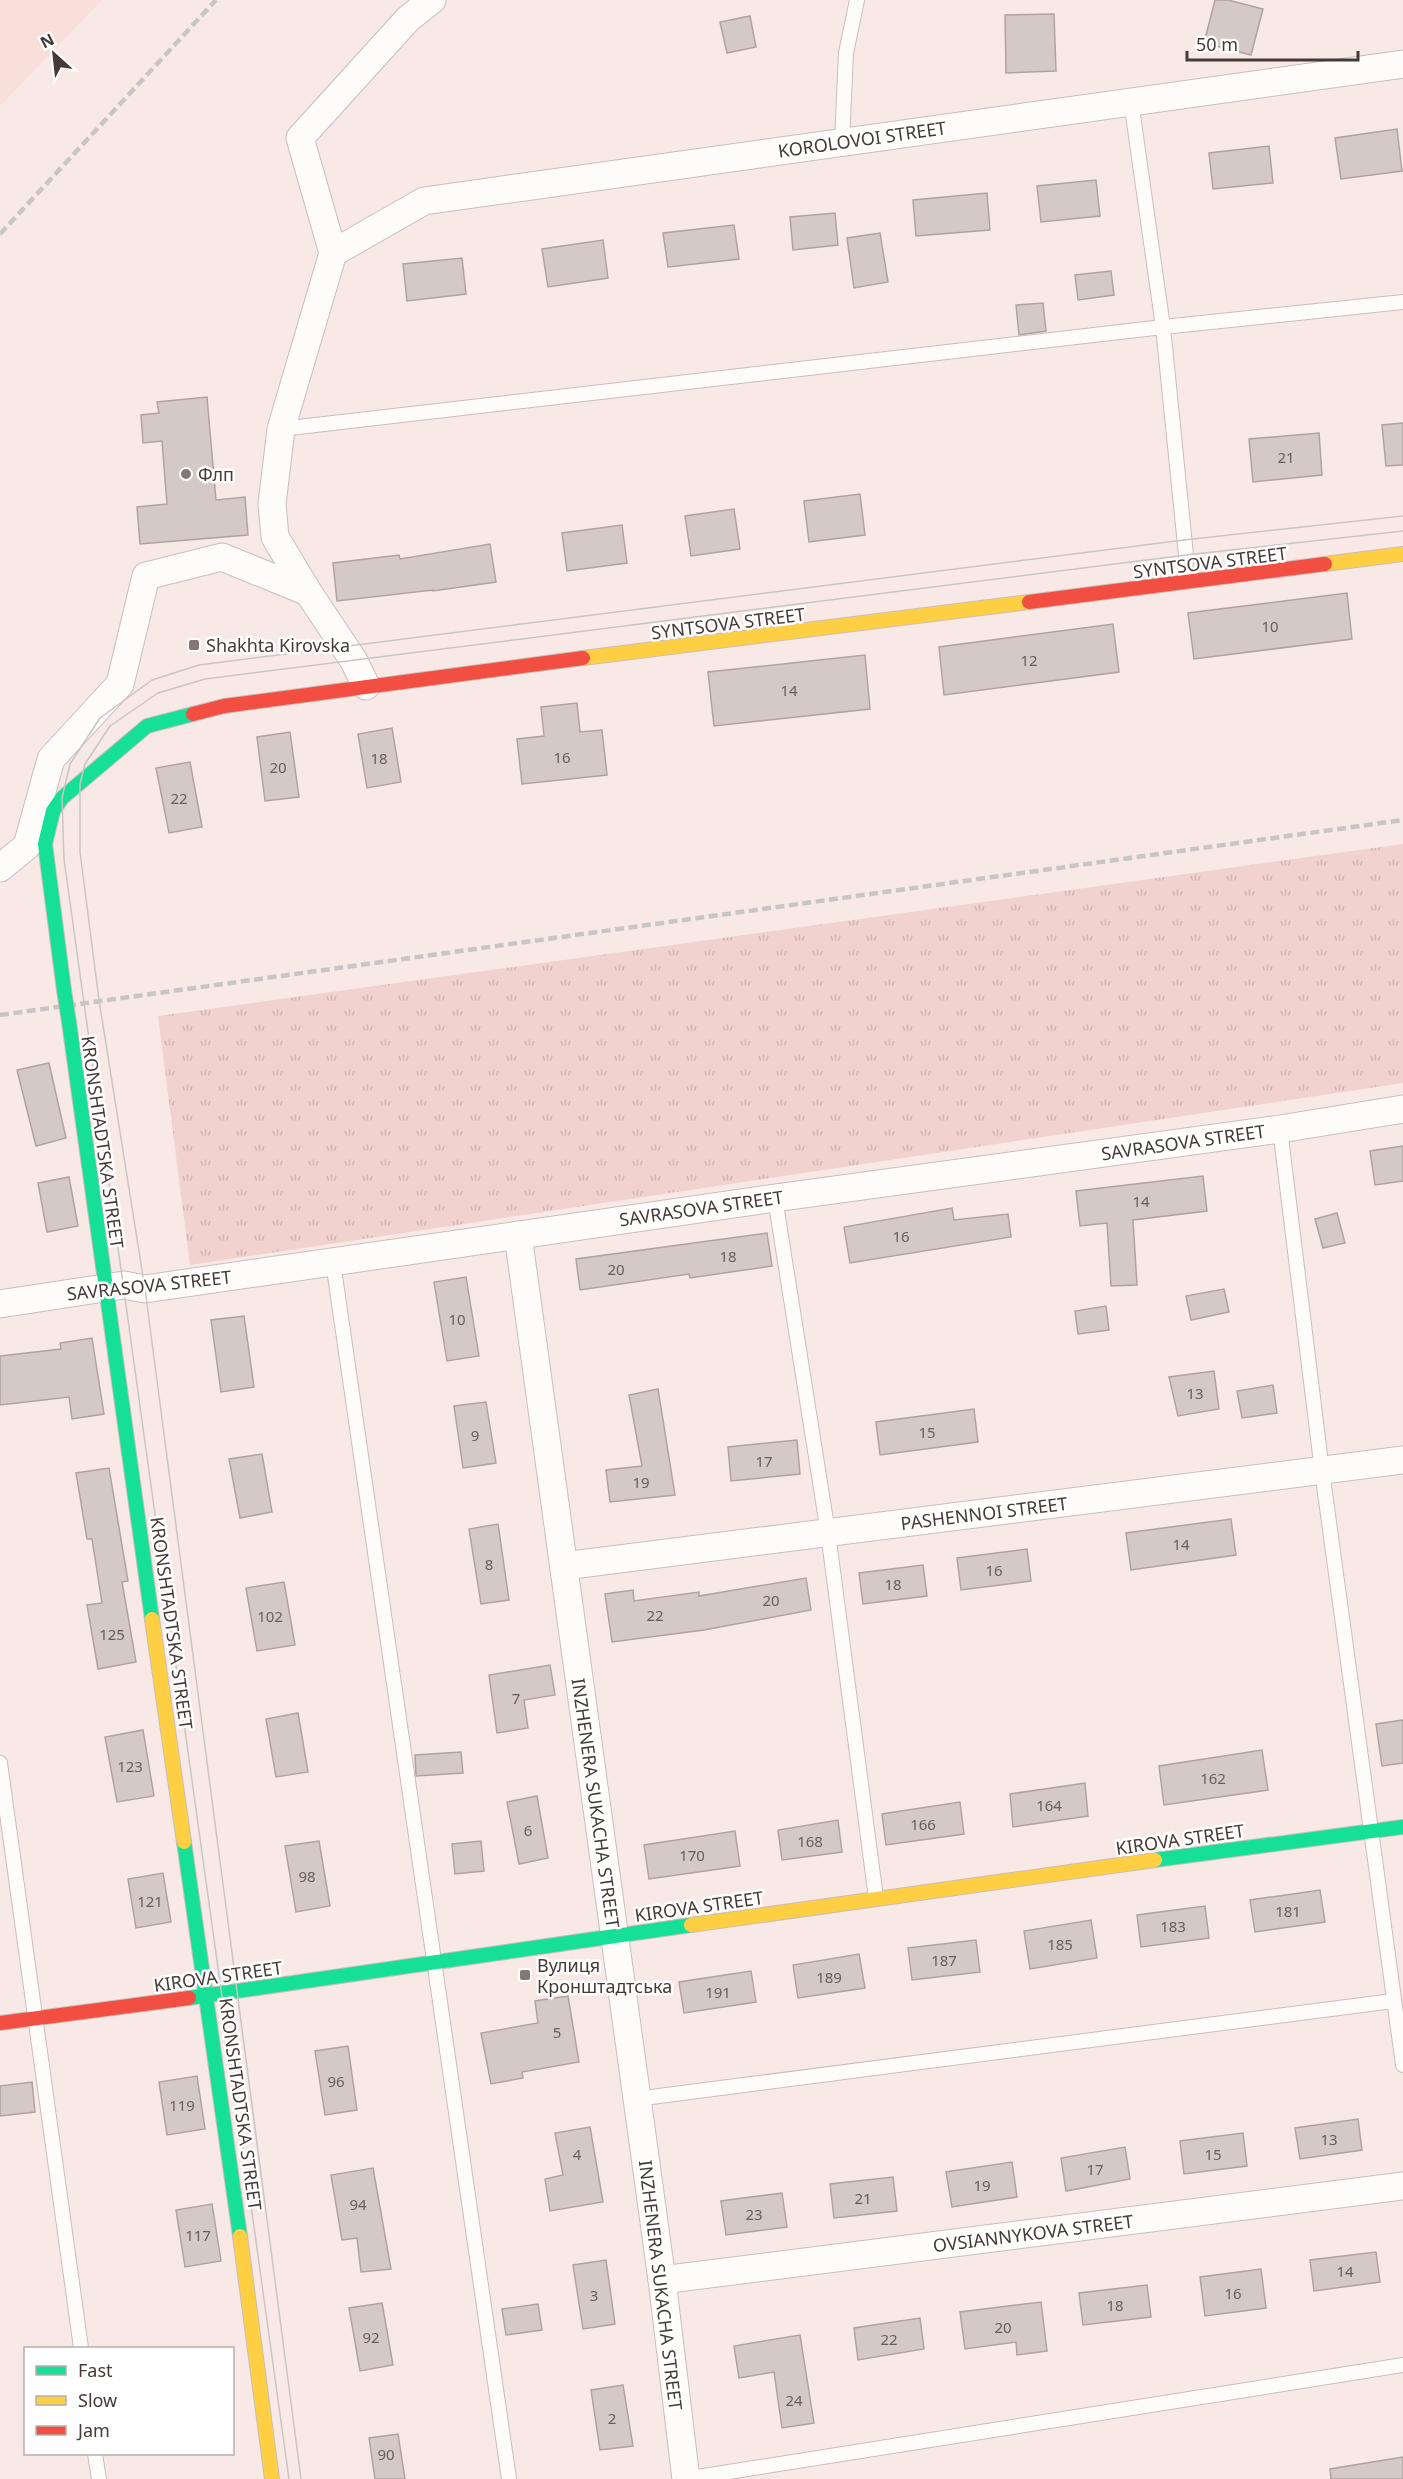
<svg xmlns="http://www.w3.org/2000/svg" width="1403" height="2479" viewBox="0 0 1403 2479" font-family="'Noto Sans',sans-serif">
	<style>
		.built { fill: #f9dfda }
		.grass { fill: url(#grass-tufts) }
		.building { fill: #d5c9c7; stroke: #afa3a1; stroke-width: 1.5 }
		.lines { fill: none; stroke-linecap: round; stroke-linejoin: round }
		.lane-casing { stroke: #c9bebb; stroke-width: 16 }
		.street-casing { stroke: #c9bebb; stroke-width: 29 }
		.fast-casing { stroke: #c9bebb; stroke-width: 16 }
		.slow-casing { stroke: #c9bebb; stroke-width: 16 }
		.jam-casing { stroke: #c9bebb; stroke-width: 16 }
		.lane { stroke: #fefcfb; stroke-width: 14 }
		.street { stroke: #fefcfb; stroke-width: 27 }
		.fast { stroke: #16e098; stroke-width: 14 }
		.slow { stroke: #ffcf43; stroke-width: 14 }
		.jam { stroke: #f24e42; stroke-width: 14 }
		.tram { stroke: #c9c5c4; stroke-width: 1.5 }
		.rail { stroke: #c9c5c4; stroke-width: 4.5; stroke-dasharray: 9 4.5; stroke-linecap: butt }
		.fast-bridge-casing { stroke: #c9bebb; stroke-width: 16; stroke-linecap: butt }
		.fast-bridge { stroke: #16e098; stroke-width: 14 }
		.poi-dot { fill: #847775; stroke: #fff; stroke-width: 2 }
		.labels { text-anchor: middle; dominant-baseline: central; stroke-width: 5; stroke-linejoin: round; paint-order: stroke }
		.number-label { font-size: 15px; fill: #695e5c }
		.street-label { font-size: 18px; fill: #453a38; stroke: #fff }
		.poi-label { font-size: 18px; fill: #453a38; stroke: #fff; text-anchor: start }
	</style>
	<defs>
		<pattern id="grass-tufts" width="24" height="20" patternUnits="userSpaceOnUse" patternTransform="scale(1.5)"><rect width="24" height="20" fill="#f1d2ce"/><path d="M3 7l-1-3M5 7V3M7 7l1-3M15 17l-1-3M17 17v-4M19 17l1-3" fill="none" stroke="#d0b5b2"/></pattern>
	</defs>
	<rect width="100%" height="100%" fill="#f8e9e6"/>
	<!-- built -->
	<polygon class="built" points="0,0 102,0 0,106"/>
	<!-- grass -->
	<polygon class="grass" points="1403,844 1403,1083 190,1265 158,1016"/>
	<!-- building -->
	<g class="building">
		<polygon points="1215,0 1228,0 1263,9 1251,55 1204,43"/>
		<polygon points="1054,14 1056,71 1006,73 1005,15"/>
		<polygon points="750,16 756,47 727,53 720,22"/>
		<polygon points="1397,129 1402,171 1341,179 1335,138"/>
		<polygon points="1269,146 1273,183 1213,189 1209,153"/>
		<polygon points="1096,180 1100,216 1041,222 1037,186"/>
		<polygon points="987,193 990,230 916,236 913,200"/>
		<polygon points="835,213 838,245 793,250 790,217"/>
		<polygon points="734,225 739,259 668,267 663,233"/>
		<polygon points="880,233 888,282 854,288 847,238"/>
		<polygon points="603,240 608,278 548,287 542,249"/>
		<polygon points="462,258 466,294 407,301 403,264"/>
		<polygon points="1111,271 1114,295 1078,300 1075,275"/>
		<polygon points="1043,303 1046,331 1019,335 1016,305"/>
		<polygon points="207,397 216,500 245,497 248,535 140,544 137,507 167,504 162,441 143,443 141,415 159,413 157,402"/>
		<polygon points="1403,423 1403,465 1386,466 1382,425"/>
		<polygon points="1319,433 1322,475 1253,482 1249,439"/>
		<polygon points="860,494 865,535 809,542 804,501"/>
		<polygon points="734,509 740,549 691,556 685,516"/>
		<polygon points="622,525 627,563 567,571 562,533"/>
		<polygon points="490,544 496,582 433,591 433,590 337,601 333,563 399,555 400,559"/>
		<polygon points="1347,593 1352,639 1194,659 1188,613"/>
		<polygon points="1113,624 1119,672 944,695 939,647"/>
		<polygon points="865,655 870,709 714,726 708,672"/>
		<polygon points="577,703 580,732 602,730 607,775 522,784 517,739 544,736 541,707"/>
		<polygon points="392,728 401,782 367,788 358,734"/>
		<polygon points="290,732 299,797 265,801 257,737"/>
		<polygon points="190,762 202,827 169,833 156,768"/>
		<polygon points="49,1063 66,1138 36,1146 17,1070"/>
		<polygon points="1403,1146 1403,1181 1375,1185 1370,1151"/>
		<polygon points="1203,1176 1207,1211 1133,1220 1137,1285 1111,1286 1107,1223 1080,1226 1076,1191"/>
		<polygon points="69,1177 78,1226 47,1232 38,1183"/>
		<polygon points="952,1208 954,1220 1008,1214 1011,1237 850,1263 844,1227"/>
		<polygon points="1337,1213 1345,1243 1323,1248 1315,1219"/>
		<polygon points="767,1233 772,1266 690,1278 689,1274 580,1290 576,1259"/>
		<polygon points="466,1277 479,1356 447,1361 434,1282"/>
		<polygon points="1224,1289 1229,1312 1191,1320 1186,1296"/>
		<polygon points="1106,1306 1109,1330 1078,1334 1075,1311"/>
		<polygon points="244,1316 254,1387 221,1392 211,1320"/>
		<polygon points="92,1338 104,1414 72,1419 69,1397 0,1405 0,1356 61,1349 60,1343"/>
		<polygon points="1214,1371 1219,1409 1178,1416 1169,1377"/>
		<polygon points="1273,1385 1277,1413 1242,1418 1237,1391"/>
		<polygon points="658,1389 675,1495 610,1502 606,1470 642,1466 629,1395"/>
		<polygon points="486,1402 496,1463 463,1468 454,1406"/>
		<polygon points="974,1409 978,1442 880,1455 876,1422"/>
		<polygon points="797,1440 800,1474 731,1481 728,1447"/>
		<polygon points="262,1454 272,1512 240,1518 229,1459"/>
		<polygon points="109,1468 128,1581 122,1582 136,1662 98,1669 87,1605 102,1603 92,1539 87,1539 76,1473"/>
		<polygon points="1231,1519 1236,1555 1131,1570 1126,1533"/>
		<polygon points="498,1524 509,1600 481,1604 469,1529"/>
		<polygon points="1027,1549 1031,1581 961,1590 957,1558"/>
		<polygon points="923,1565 927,1596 863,1604 859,1573"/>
		<polygon points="806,1578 811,1610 704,1630 612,1642 605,1594 633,1590 634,1601 699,1592 699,1596"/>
		<polygon points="284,1582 295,1645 257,1651 246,1588"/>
		<polygon points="550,1665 555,1695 524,1700 528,1728 497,1733 489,1675"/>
		<polygon points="298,1713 308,1772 276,1777 266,1719"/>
		<polygon points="1403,1720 1403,1763 1382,1766 1376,1724"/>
		<polygon points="143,1730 154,1796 117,1802 105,1737"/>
		<polygon points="1262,1750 1268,1790 1164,1805 1159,1766"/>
		<polygon points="461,1752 463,1773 416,1776 415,1755"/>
		<polygon points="1085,1783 1088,1816 1013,1827 1010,1794"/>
		<polygon points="537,1796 548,1858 519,1864 507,1802"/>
		<polygon points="960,1802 964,1834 886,1845 882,1814"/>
		<polygon points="838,1820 842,1852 782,1860 778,1830"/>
		<polygon points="735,1831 740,1866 649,1879 644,1845"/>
		<polygon points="319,1841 330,1906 296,1912 285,1846"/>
		<polygon points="481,1841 484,1871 455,1874 452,1844"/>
		<polygon points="163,1873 171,1922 136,1928 128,1879"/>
		<polygon points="1320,1890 1325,1922 1255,1932 1250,1900"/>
		<polygon points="1205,1906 1209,1938 1141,1947 1137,1915"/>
		<polygon points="1091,1920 1097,1958 1030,1969 1024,1931"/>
		<polygon points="976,1940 980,1972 912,1980 908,1948"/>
		<polygon points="859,1954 865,1988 798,1998 793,1965"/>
		<polygon points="751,1971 756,2002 684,2013 679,1982"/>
		<polygon points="568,1996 579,2062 522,2072 523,2078 491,2084 481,2033 538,2023 535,2001"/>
		<polygon points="348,2046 357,2110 325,2115 315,2051"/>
		<polygon points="197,2076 205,2129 167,2135 159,2082"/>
		<polygon points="32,2082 35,2112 0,2116 0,2086"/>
		<polygon points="1358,2119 1362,2150 1300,2159 1295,2128"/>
		<polygon points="590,2127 603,2202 550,2211 545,2179 563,2175 555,2133"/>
		<polygon points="1243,2133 1247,2166 1184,2174 1180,2141"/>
		<polygon points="1125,2147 1130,2179 1066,2191 1061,2158"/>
		<polygon points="1012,2162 1017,2197 952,2207 946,2172"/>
		<polygon points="373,2168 391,2269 361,2272 357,2238 342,2240 331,2175"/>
		<polygon points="893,2177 897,2211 834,2218 830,2184"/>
		<polygon points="782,2193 787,2227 726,2235 721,2201"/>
		<polygon points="212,2204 221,2261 185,2267 176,2210"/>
		<polygon points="1376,2252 1380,2282 1314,2291 1310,2260"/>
		<polygon points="606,2260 615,2324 583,2329 573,2265"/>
		<polygon points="1261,2269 1266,2308 1205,2316 1200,2277"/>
		<polygon points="1147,2285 1151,2317 1083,2325 1079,2293"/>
		<polygon points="1041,2302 1047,2351 1017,2355 1016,2342 965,2349 960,2312"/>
		<polygon points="382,2303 393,2365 360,2371 349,2308"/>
		<polygon points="538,2304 542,2330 506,2335 502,2309"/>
		<polygon points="920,2318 924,2349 858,2360 854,2328"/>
		<polygon points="800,2335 814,2423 782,2428 774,2372 739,2378 734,2346"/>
		<polygon points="623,2385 633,2446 600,2450 591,2390"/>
		<polygon points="398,2434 405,2479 375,2479 369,2438"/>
		<polygon points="1403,2457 1403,2479 1331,2479 1330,2469"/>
	</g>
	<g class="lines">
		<defs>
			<g id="lane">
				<polyline points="1131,101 1163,327 1186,555 1185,582"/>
				<polyline points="842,142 846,53 857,0"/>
				<polyline points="281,429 1163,327 1403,302"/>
				<polyline points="1280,1129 1322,1471 1403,2065"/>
				<polyline points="775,1198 828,1533 876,1898"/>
				<polyline points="333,1262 509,2479"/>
				<polyline points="0,1763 81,2348"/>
				<polyline points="636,2099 1393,2001"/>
				<polyline points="95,2454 99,2479"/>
				<polyline points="685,2479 1403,2365"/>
			</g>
			<g id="street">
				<polyline points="333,253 424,201 1403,64"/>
				<polyline points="308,592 275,537 272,504 281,429 333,253 300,138 408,19 432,0"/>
				<polyline points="0,868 27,846 51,759 120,684 146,576 222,557 308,592 354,661 366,686"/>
				<polyline points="518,1235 662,2280 686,2479"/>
				<polyline points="0,1304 124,1285 145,1289 775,1198 1280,1129 1403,1109"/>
				<polyline points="564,1566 1403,1460"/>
				<polyline points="662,2280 1403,2186"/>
			</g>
			<g id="fast">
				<polyline points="64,990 45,844 53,811 62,798 147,726 193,714"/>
				<polyline points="69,1022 152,1619"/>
				<polyline points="184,1842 240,2236"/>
				<polyline points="1155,1860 1403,1827"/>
				<polyline points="189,1998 691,1925"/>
			</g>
			<g id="slow">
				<polyline points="1325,564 1403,554"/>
				<polyline points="583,658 1029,602"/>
				<polyline points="152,1619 184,1842"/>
				<polyline points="691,1925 1155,1860"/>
				<polyline points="240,2236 272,2479"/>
			</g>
			<g id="jam">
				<polyline points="1029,602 1325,564"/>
				<polyline points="193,714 224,706 583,658"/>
				<polyline points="0,2023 189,1998"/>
			</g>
		</defs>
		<!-- lane casing -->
		<use href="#lane" class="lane-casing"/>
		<!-- street casing -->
		<use href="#street" class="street-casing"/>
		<!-- fast casing -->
		<use href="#fast" class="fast-casing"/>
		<!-- slow casing -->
		<use href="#slow" class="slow-casing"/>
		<!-- jam casing -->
		<use href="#jam" class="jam-casing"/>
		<!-- lane -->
		<use href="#lane" class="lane"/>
		<!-- street -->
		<use href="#street" class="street"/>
		<!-- fast -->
		<use href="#fast" class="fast"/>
		<!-- slow -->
		<use href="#slow" class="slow"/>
		<!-- jam -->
		<use href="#jam" class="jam"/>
		<!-- tram -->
		<g class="tram">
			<polyline points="289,2479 64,859 62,798 70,764 100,718 152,680 199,665 1184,540 1403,516"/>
			<polyline points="301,2479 145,1289 99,1000 80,852 80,784 85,764 110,726 158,693 205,679 1186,555 1403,531"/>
		</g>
		<!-- rail -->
		<g class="rail">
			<polyline points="0,234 216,0"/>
			<polyline points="0,1015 1403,820"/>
		</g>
		<defs>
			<polyline id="fast-bridge" points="64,990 69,1022"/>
		</defs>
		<!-- fast-bridge casing -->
		<use href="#fast-bridge" class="fast-bridge-casing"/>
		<!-- fast-bridge -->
		<use href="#fast-bridge" class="fast-bridge"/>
	</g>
	<!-- markers -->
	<g class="poi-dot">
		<circle cx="186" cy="474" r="6"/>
		<rect x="188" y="639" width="12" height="12" rx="3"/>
		<rect x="519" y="1969" width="12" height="12" rx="3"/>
	</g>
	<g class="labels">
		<!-- number labels -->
		<g class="number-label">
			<text x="1286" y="457">21</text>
			<text x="1270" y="626">10</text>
			<text x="1029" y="660">12</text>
			<text x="789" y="690">14</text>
			<text x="562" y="757">16</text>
			<text x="379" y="758">18</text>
			<text x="278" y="767">20</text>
			<text x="179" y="798">22</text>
			<text x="1141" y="1201">14</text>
			<text x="901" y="1236">16</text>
			<text x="728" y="1256">18</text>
			<text x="616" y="1269">20</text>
			<text x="457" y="1319">10</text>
			<text x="1195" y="1393">13</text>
			<text x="927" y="1432">15</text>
			<text x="475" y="1435">9</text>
			<text x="764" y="1461">17</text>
			<text x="641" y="1482">19</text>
			<text x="1181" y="1544">14</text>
			<text x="489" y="1564">8</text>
			<text x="994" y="1570">16</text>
			<text x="893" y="1584">18</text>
			<text x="771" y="1600">20</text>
			<text x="655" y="1615">22</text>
			<text x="270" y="1616">102</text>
			<text x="112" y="1634">125</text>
			<text x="516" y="1698">7</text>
			<text x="130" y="1766">123</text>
			<text x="1213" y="1778">162</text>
			<text x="1049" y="1805">164</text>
			<text x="923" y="1824">166</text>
			<text x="528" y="1830">6</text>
			<text x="810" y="1841">168</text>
			<text x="692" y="1855">170</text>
			<text x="307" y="1876">98</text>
			<text x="150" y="1901">121</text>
			<text x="1288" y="1911">181</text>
			<text x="1173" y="1926">183</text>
			<text x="1060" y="1944">185</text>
			<text x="944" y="1960">187</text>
			<text x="829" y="1977">189</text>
			<text x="718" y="1992">191</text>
			<text x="557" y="2032">5</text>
			<text x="336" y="2081">96</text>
			<text x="182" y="2105">119</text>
			<text x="1329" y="2139">13</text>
			<text x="577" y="2154">4</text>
			<text x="1213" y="2154">15</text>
			<text x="1095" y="2169">17</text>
			<text x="982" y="2185">19</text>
			<text x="863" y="2198">21</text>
			<text x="358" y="2204">94</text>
			<text x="754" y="2214">23</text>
			<text x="198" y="2235">117</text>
			<text x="1345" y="2271">14</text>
			<text x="1233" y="2293">16</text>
			<text x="594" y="2295">3</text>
			<text x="1115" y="2305">18</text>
			<text x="1003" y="2327">20</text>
			<text x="371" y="2337">92</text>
			<text x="889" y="2339">22</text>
			<text x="794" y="2400">24</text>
			<text x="612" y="2418">2</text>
			<text x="386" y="2454">90</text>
		</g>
		<!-- street labels -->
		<g class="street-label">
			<text transform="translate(862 139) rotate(-8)">KOROLOVOI STREET</text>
			<text transform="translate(1210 562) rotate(-7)">SYNTSOVA STREET</text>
			<text transform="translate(728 623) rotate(-7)">SYNTSOVA STREET</text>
			<text transform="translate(103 1142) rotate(82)">KRONSHTADTSKA STREET</text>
			<text transform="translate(1183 1142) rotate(-8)">SAVRASOVA STREET</text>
			<text transform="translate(701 1208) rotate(-8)">SAVRASOVA STREET</text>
			<text transform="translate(149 1285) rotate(-6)">SAVRASOVA STREET</text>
			<text transform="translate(984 1513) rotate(-7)">PASHENNOI STREET</text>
			<text transform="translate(172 1623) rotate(82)">KRONSHTADTSKA STREET</text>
			<text transform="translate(596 1803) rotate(82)">INZHENERA SUKACHA STREET</text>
			<text transform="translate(1180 1839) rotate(-8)">KIROVA STREET</text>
			<text transform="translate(699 1906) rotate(-8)">KIROVA STREET</text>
			<text transform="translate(218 1976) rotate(-8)">KIROVA STREET</text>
			<text transform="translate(241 2104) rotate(82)">KRONSHTADTSKA STREET</text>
			<text transform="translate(1033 2233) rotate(-7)">OVSIANNYKOVA STREET</text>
			<text transform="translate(661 2285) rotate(83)">INZHENERA SUKACHA STREET</text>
		</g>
		<!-- poi labels -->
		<g class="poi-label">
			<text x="198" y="474">Флп</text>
			<text x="206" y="645">Shakhta Kirovska</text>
			<text x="537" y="1965">Вулиця<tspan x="537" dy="21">Кронштадтська</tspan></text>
		</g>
	</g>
	<!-- legend -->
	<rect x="24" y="2347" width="210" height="108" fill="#ffffff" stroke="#b5b0af" stroke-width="1.5"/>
	<rect x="36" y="2366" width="30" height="9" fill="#16e098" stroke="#b5b0af" stroke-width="1.5"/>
	<text x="78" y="2377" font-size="18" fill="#453a38">Fast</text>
	<rect x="36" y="2396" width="30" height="9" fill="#ffcf43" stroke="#b5b0af" stroke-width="1.5"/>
	<text x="78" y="2407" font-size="18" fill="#453a38">Slow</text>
	<rect x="36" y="2426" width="30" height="9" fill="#f24e42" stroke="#b5b0af" stroke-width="1.5"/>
	<text x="78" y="2437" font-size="18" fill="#453a38">Jam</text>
	<!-- north arrow -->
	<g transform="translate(54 54) rotate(333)" stroke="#ffffff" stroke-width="4.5" paint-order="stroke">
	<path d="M0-4.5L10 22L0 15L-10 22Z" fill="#453a38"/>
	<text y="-9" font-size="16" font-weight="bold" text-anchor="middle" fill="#453a38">N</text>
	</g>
	<!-- scale -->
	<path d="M1187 51v9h171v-9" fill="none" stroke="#453a38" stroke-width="3"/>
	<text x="1196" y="51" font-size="18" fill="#453a38" stroke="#ffffff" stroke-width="4.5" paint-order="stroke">50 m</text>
</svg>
